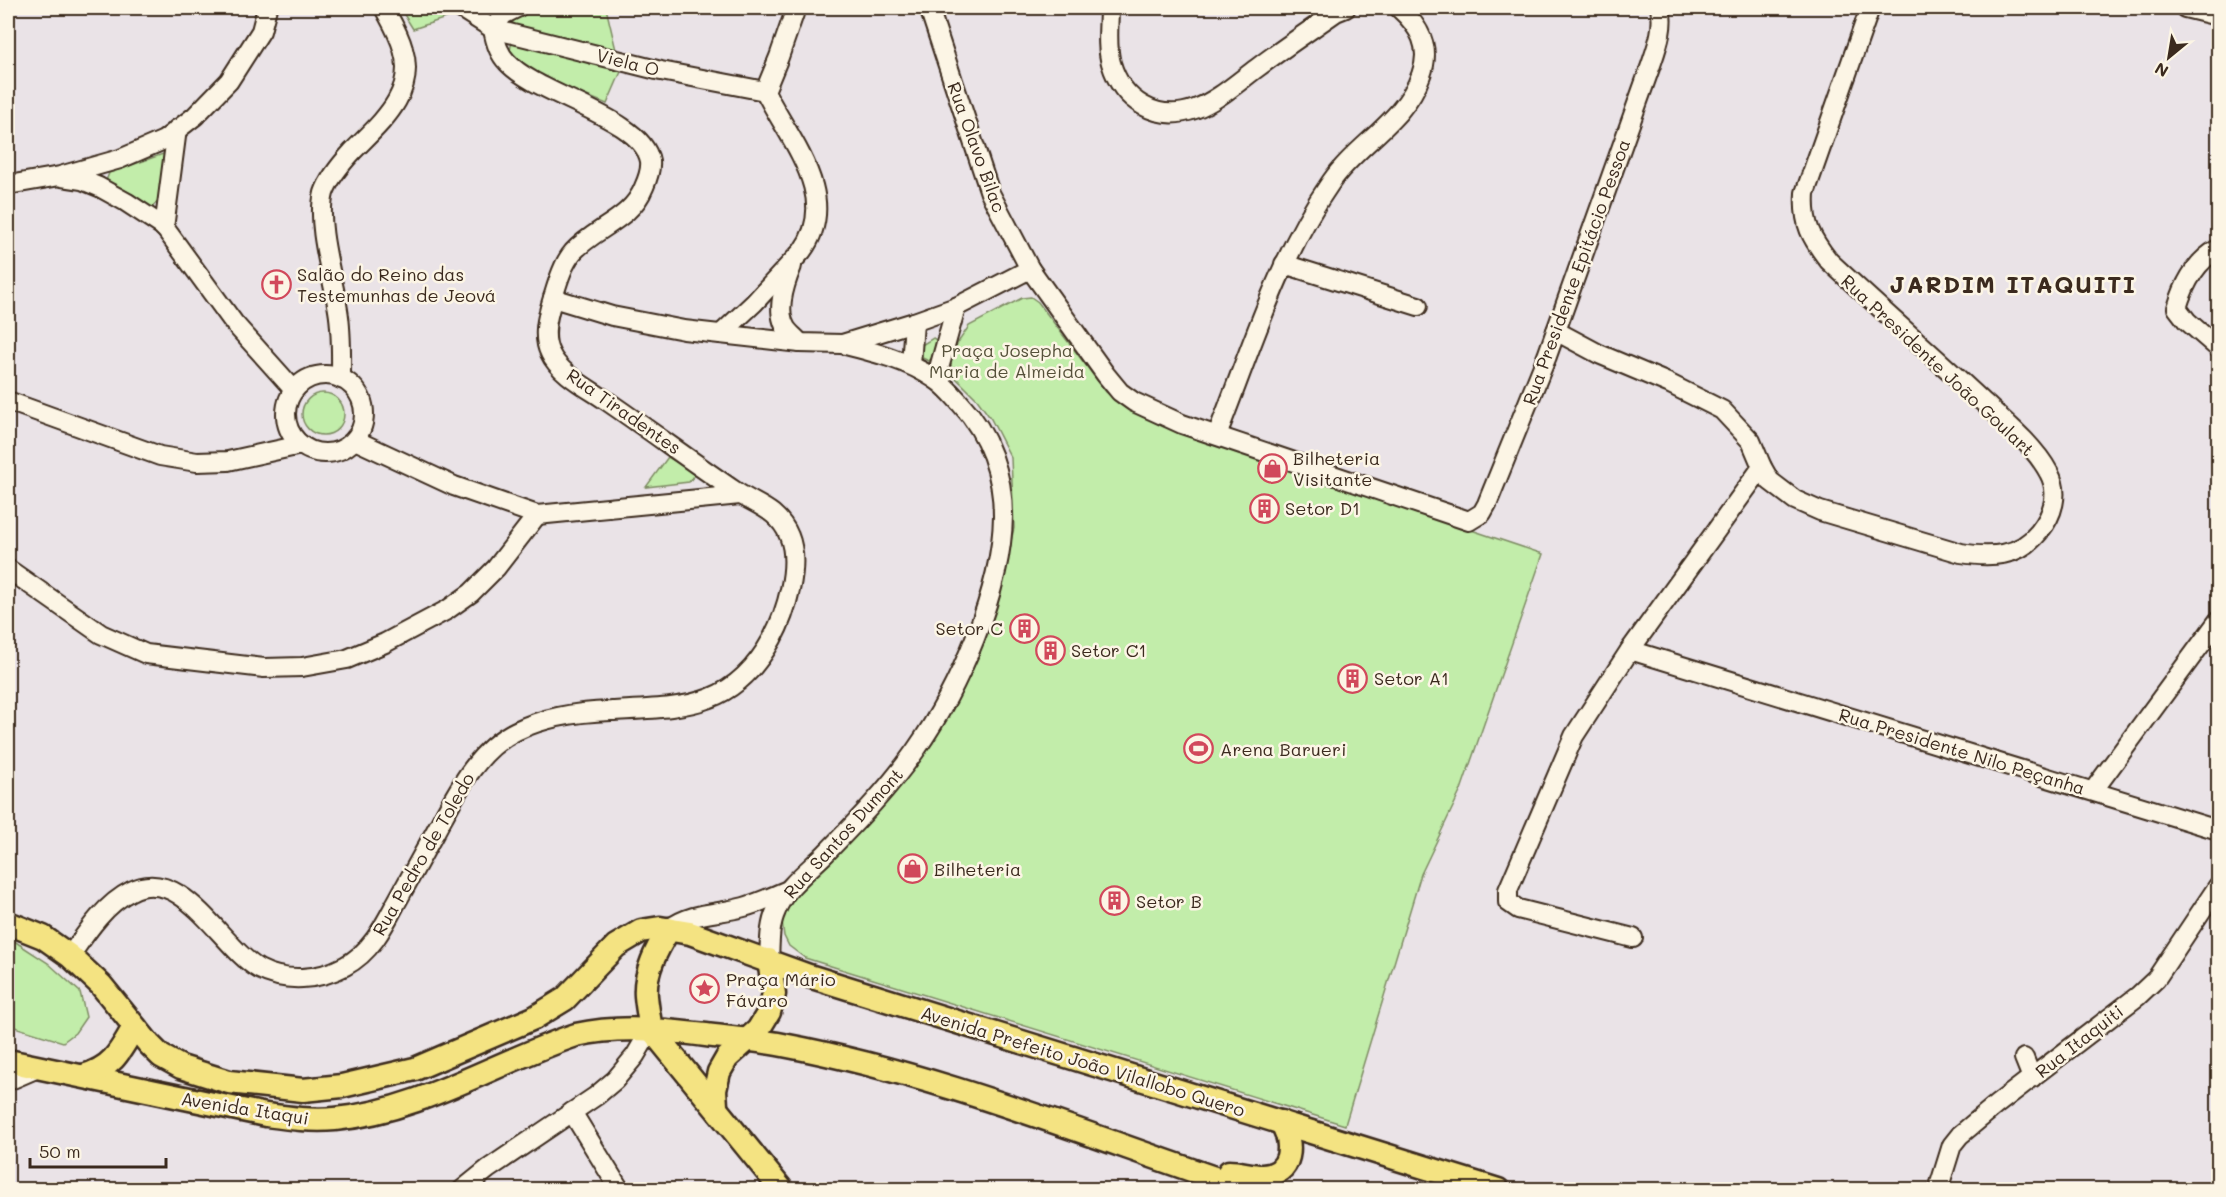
<svg xmlns="http://www.w3.org/2000/svg" width="2226" height="1197" viewBox="0 0 2226 1197" font-family="Mali,sans-serif">
	<style>
		.green { fill: #c2edaa; stroke: #7e8c64; stroke-width: 1.5 }
		.lines { fill: none; stroke-linecap: round; stroke-linejoin: round }
		.minor-casing { stroke: #3b2a1e; stroke-width: 22 }
		.major-casing { stroke: #3b2a1e; stroke-width: 27 }
		.minor { stroke: #fcf5e5; stroke-width: 18 }
		.major { stroke: #f4e382; stroke-width: 22 }
		.labels { text-anchor: middle; dominant-baseline: central; stroke-width: 5; stroke-linejoin: round; paint-order: stroke }
		.street-label { font-size: 18px; fill: #3b2a1e; stroke: #fcf5e5 }
		.poi-label { font-size: 18px; fill: #3b2a1e; stroke: #fcf5e5; text-anchor: start }
		.park-label { font-size: 18px; fill: #56513a; stroke: #fcf5e5 }
		.district-label { font-size: 24px; font-weight: bold; letter-spacing: 1.5px; fill: #3b2a1e; stroke: #fcf5e5 }
	</style>
	<rect width="100%" height="100%" fill="#eae3e7"/>
	<filter id="ink" filterUnits="userSpaceOnUse"><feTurbulence type="fractalNoise" baseFrequency=".0167" numOctaves="2"/><feDisplacementMap in="SourceGraphic" scale="12" xChannelSelector="R" yChannelSelector="G"/><feConvolveMatrix kernelMatrix="1 2 1 2 8 2 1 2 1" color-interpolation-filters="sRGB"/></filter>
	<g filter="url(#ink)">
		<!-- green -->
		<g class="green">
			<polygon points="400,8 436,8 449,17 413,29"/>
			<polygon points="526,8 606,8 616,50 519,29 511,21 510,16"/>
			<path d="M 512,42 L 623,67 L 607,104 C 575,90 532,79 510,50 Z"/>
			<polygon points="163,154 167,156 159,199 152,208 134,195 106,181 109,173"/>
			<path d="M 1031,297 L 1038,302 L 1106,392 C 1127,410 1150,420 1175,431 L 1543,554 L 1461,790 L 1421,874 L 1345,1125 L 805,958 L 789,946 L 784,936 L 782,921 L 783,911 L 794,897 L 837,855 L 888,795 L 1003,577 L 1014,528 L 1011,458 L 991,419 L 976,398 L 955,377 L 950,363 L 955,347 L 969,326 L 1022,298 Z"/>
			<polygon points="933,338 940,342 935,354 929,361 920,357 920,346"/>
			<circle cx="323" cy="414" r="21"/>
			<polygon points="668,457 692,471 694,476 689,482 646,487"/>
			<polygon points="8,937 48,963 80,992 86,1017 75,1033 63,1042 8,1025"/>
		</g>
		<g class="lines">
			<defs>
				<g id="minor">
					<polyline points="460,8 493,29 661,71 765,91"/>
					<path d="M 929,8 L 990,193 L 1030,269 L 1106,375 L 1120,392 L 1134,402 L 1182,424 L 1469,521 L 1482,513 L 1487,504 L 1547,356 L 1651,65 C 1657,47 1665,26 1660,8"/>
					<path d="M 1109,8 C 1109,25 1106,46 1111,63 C 1122,101 1157,123 1195,109 C 1217,101 1238,82 1257,68 C 1282,49 1309,31 1336,12 L 1346,8"/>
					<polyline points="2185,8 2218,16"/>
					<polyline points="62,177 82,180 99,187 126,202 164,227 234,323 294,390"/>
					<polyline points="8,185 60,176 120,159 164,140 195,116 229,81 261,31 267,8"/>
					<polyline points="164,228 177,129"/>
					<path d="M 2218,249 C 2196,261 2184,284 2177,308 L 2187,321 L 2218,348"/>
					<polyline points="1284,264 1418,306"/>
					<path d="M 792,266 C 785,283 775,310 786,328 C 789,333 796,338 800,343"/>
					<polyline points="553,298 612,316 684,330 800,343 842,344 914,322 956,307 1030,269"/>
					<path d="M 1556,331 L 1599,354 L 1668,383 L 1722,410 L 1751,441 L 1762,467 L 1770,481 L 1795,500 L 1820,511 L 1961,553 C 1991,558 2019,557 2039,532 C 2053,515 2060,493 2049,473 C 2035,446 2003,420 1981,400 C 1931,353 1879,308 1829,261 C 1811,238 1803,224 1805,193 L 1870,8"/>
					<path d="M 721,334 L 754,303 L 802,251 C 842,197 788,139 765,91 L 779,57 L 796,8"/>
					<polyline points="911,365 914,322"/>
					<circle cx="325" cy="414" r="39"/>
					<path d="M 341,379 C 341,356 342,333 338,310 C 333,278 316,224 324,193 C 329,178 341,164 352,152 C 380,123 417,94 403,49 C 399,34 391,21 384,8"/>
					<polyline points="936,379 956,307"/>
					<polyline points="8,401 160,456 197,462 228,461 301,445"/>
					<path d="M 1217,435 C 1251,350 1278,258 1331,182 C 1357,144 1405,121 1421,75 C 1432,47 1419,26 1399,8"/>
					<polyline points="355,440 454,486 537,515 740,495"/>
					<polyline points="8,569 101,634 146,654 264,668 302,667 347,659 385,643 447,610 471,593 496,568 537,515"/>
					<polyline points="1630,650 2218,830"/>
					<polyline points="2093,791 2218,621"/>
					<path d="M 669,929 C 691,912 718,914 744,907 C 759,903 773,896 788,890"/>
					<polyline points="1633,938 1518,909 1508,902 1508,890 1574,736 1630,650 1762,467"/>
					<path d="M 70,956 C 86,933 105,904 131,891 C 182,864 221,947 259,969 C 286,983 319,980 345,966 C 370,953 383,928 395,905 C 408,881 421,858 434,834 C 455,796 475,751 516,731 C 544,717 580,712 611,711 C 683,707 733,710 772,639 C 786,613 801,565 789,536 C 786,528 780,520 773,514 C 762,505 748,500 735,491 C 691,461 648,429 604,399 C 586,387 559,373 550,353 C 542,337 547,317 552,301 C 557,285 562,265 573,252 C 596,227 631,220 644,187 C 648,178 651,170 650,161 C 642,117 538,96 507,62 C 498,53 495,41 493,29 L 503,15 L 517,8"/>
					<path d="M 769,960 C 770,944 769,926 776,911 C 785,887 808,871 826,853 C 857,821 889,788 915,751 C 958,690 1002,591 1003,516 C 1003,475 989,434 961,404 C 953,395 945,385 935,379 C 907,360 874,352 842,344"/>
					<polyline points="2024,1058 2032,1078"/>
					<polyline points="8,1081 38,1068"/>
					<polyline points="572,1112 620,1190"/>
					<polyline points="462,1190 488,1169 596,1096 615,1080 635,1056 651,1029"/>
					<polyline points="1938,1190 1952,1145 1960,1135 1996,1105 2138,996 2156,979 2218,886"/>
				</g>
				<g id="major">
					<polyline points="8,923 43,937 70,956 101,985 149,1044 161,1056 181,1067 229,1082 303,1090 342,1086 415,1069 534,1018 565,999 616,946 641,931 660,928 690,933 809,976 1498,1190"/>
					<polyline points="651,1029 782,1190"/>
					<path d="M 651,1029 C 649,1018 647,1007 646,996 C 644,972 657,949 669,929"/>
					<path d="M 8,1061 L 266,1115 C 289,1118 311,1121 335,1119 C 421,1111 495,1062 576,1035 C 620,1025 663,1030 706,1035 C 732,1038 758,1040 783,1045 C 943,1075 1096,1139 1250,1190"/>
					<path d="M 83,1076 C 112,1068 120,1052 134,1027"/>
					<polyline points="716,1106 715,1090 719,1072 727,1058 758,1030 769,1012 774,994 769,960"/>
					<path d="M 1229,1172 C 1240,1172 1251,1176 1262,1176 C 1293,1175 1294,1143 1281,1122"/>
				</g>
			</defs>
			<!-- minor casing -->
			<use href="#minor" class="minor-casing"/>
			<!-- major casing -->
			<use href="#major" class="major-casing"/>
			<!-- minor -->
			<use href="#minor" class="minor"/>
			<!-- major -->
			<use href="#major" class="major"/>
		</g>
	</g>
	<!-- icons -->
	<defs>
		<symbol id="church-ring" viewBox="-11 -11 22 22"><circle r="9.5" fill="#fcf5e5" stroke="#d1495b" stroke-width="1.5"/><path d="M-1.2-6h2.4v3.5h3.3v2.4h-3.3V6h-2.4V-.1h-3.3v-2.4h3.3Z" fill="#d1495b"/></symbol>
		<symbol id="shop-ring" viewBox="-11 -11 22 22"><circle r="9.5" fill="#fcf5e5" stroke="#d1495b" stroke-width="1.5"/><path d="M-5-2.5h2.3a2.7 3.5 0 0 1 5.4 0H5L5.5 6h-11ZM-1.5-2.5h3a1.5 2.3 0 0 0-3 0Z" fill="#d1495b"/></symbol>
		<symbol id="building-ring" viewBox="-11 -11 22 22"><circle r="9.5" fill="#fcf5e5" stroke="#d1495b" stroke-width="1.5"/><path d="M-4-6H4V6H1V3H-1V6H-4ZM-2.5-4.3h1.7v1.8h-1.7ZM.8-4.3h1.7v1.8H.8ZM-2.5-1h1.7V.8h-1.7ZM.8-1h1.7V.8H.8Z" fill="#d1495b"/></symbol>
		<symbol id="stadium-ring" viewBox="-11 -11 22 22"><circle r="9.5" fill="#fcf5e5" stroke="#d1495b" stroke-width="1.5"/><path d="M0-5a6.5 5 0 1 0 0 10a6.5 5 0 1 0 0-10ZM-3.5-1.8h7v3.6h-7Z" fill="#d1495b"/></symbol>
		<symbol id="sight-ring" viewBox="-11 -11 22 22"><circle r="9.5" fill="#fcf5e5" stroke="#d1495b" stroke-width="1.5"/><path d="M0-6L1.8-2.2L6-1.7L2.9 1.2L3.7 5.4L0 3.3L-3.7 5.4L-2.9 1.2L-6-1.7L-1.8-2.2Z" fill="#d1495b"/></symbol>
	</defs>
	<g fill-rule="evenodd">
		<use href="#church-ring" x="260" y="268" width="33" height="33"/>
		<use href="#shop-ring" x="1256" y="452" width="33" height="33"/>
		<use href="#building-ring" x="1248" y="492" width="33" height="33"/>
		<use href="#building-ring" x="1008" y="612" width="33" height="33"/>
		<use href="#building-ring" x="1034" y="634" width="33" height="33"/>
		<use href="#building-ring" x="1336" y="662" width="33" height="33"/>
		<use href="#stadium-ring" x="1182" y="732" width="33" height="33"/>
		<use href="#shop-ring" x="896" y="852" width="33" height="33"/>
		<use href="#building-ring" x="1098" y="884" width="33" height="33"/>
		<use href="#sight-ring" x="688" y="972" width="33" height="33"/>
	</g>
	<g class="labels">
		<!-- street labels -->
		<g class="street-label">
			<text transform="translate(628 62) rotate(14)">Viela O</text>
			<text transform="translate(977 147) rotate(70)">Rua Olavo Bilac</text>
			<text transform="translate(1576 272) rotate(-70)">Rua Presidente Epitácio Pessoa</text>
			<text transform="translate(1938 365) rotate(43)">Rua Presidente João Goulart</text>
			<text transform="translate(624 411) rotate(35)">Rua Tiradentes</text>
			<text transform="translate(1962 751) rotate(17)">Rua Presidente Nilo Peçanha</text>
			<text transform="translate(843 833) rotate(-48)">Rua Santos Dumont</text>
			<text transform="translate(423 854) rotate(-60)">Rua Pedro de Toledo</text>
			<text transform="translate(2079 1041) rotate(-38)">Rua Itaquiti</text>
			<text transform="translate(1083 1061) rotate(17)">Avenida Prefeito João Vilallobo Quero</text>
			<text transform="translate(245 1108) rotate(9)">Avenida Itaqui</text>
		</g>
		<!-- poi labels -->
		<g class="poi-label">
			<text x="297" y="274">Salão do Reino das<tspan x="297" dy="21">Testemunhas de Jeová</tspan></text>
			<text x="1293" y="458">Bilheteria<tspan x="1293" dy="21">Visitante</tspan></text>
			<text x="1285" y="508">Setor D1</text>
			<text x="1003" y="628" text-anchor="end">Setor C</text>
			<text x="1071" y="650">Setor C1</text>
			<text x="1374" y="678">Setor A1</text>
			<text x="1220" y="749">Arena Barueri</text>
			<text x="934" y="869">Bilheteria</text>
			<text x="1136" y="901">Setor B</text>
			<text x="726" y="979">Praça Mário<tspan x="726" dy="21">Fávaro</tspan></text>
		</g>
		<!-- park labels -->
		<g class="park-label">
			<text x="1007" y="350">Praça Josepha<tspan x="1007" dy="21">Maria de Almeida</tspan></text>
		</g>
		<!-- district labels -->
		<g class="district-label">
			<text x="2013" y="283">JARDIM ITAQUITI</text>
		</g>
	</g>
	<!-- margin -->
	<rect width="2226" height="1197" fill="none" stroke="#fcf5e5" stroke-width="30"/>
	<rect x="15" y="15" width="2196" height="1167" fill="none" stroke="#3b2a1e" stroke-width="2" filter="url(#ink)"/>
	<!-- north arrow -->
	<g transform="translate(2169 57) rotate(210)" stroke="#fcf5e5" stroke-width="4.5" paint-order="stroke">
	<path d="M0-4.5L10 22L0 15L-10 22Z" fill="#3b2a1e"/>
	<text y="-9" font-size="16" font-weight="bold" text-anchor="middle" fill="#3b2a1e">N</text>
	</g>
	<!-- scale -->
	<path d="M30 1158v9h136v-9" fill="none" stroke="#3b2a1e" stroke-width="3"/>
	<text x="39" y="1158" font-size="18" fill="#3b2a1e" stroke="#fcf5e5" stroke-width="4.5" paint-order="stroke">50 m</text>
</svg>
